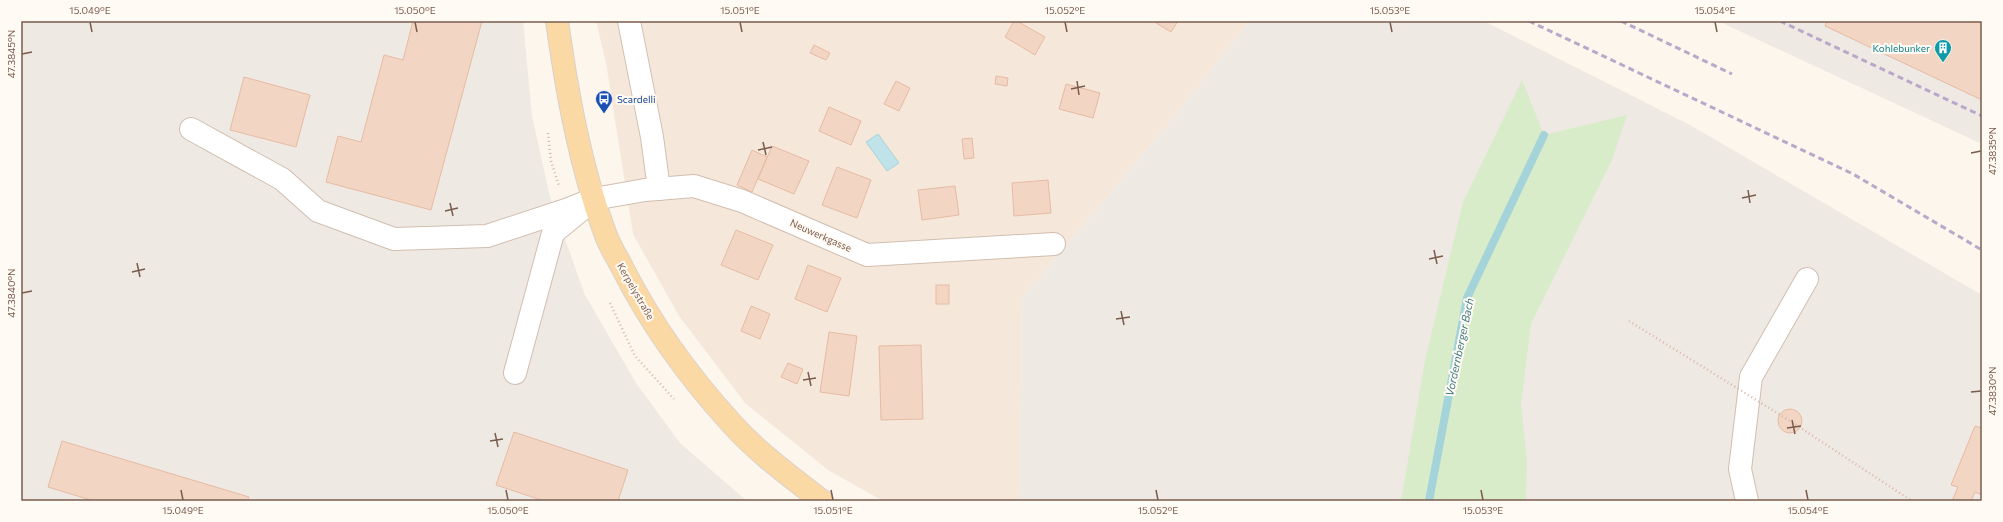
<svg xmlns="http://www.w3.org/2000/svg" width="2003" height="522" viewBox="0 0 2003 522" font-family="Commissioner,sans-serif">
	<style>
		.residential { fill: #f5e8da }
		.industrial { fill: #efe9e4 }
		.green { fill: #d8ecc9 }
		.water { fill: #bfe3e8; stroke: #a5d3da }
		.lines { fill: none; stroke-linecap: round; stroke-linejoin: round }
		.stream { stroke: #a5d3da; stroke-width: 8 }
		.building { fill: #f3d5c3; stroke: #e6bba3 }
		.minor-casing { stroke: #d1beb0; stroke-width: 24 }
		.major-casing { stroke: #dad1cd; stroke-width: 24 }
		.path { stroke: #d9b8a5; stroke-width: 2.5; stroke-dasharray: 1 3; stroke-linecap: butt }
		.minor { stroke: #fff; stroke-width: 22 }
		.major { stroke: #fbd9a5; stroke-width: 22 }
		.rail { stroke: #b9a8c9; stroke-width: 3; stroke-dasharray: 6 4; stroke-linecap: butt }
		.path-bridge { stroke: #d9b8a5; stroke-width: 2.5; stroke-dasharray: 1 3; stroke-linecap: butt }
		.ticks { fill: none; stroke: #7a5c4d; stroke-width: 1.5 }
		.labels { text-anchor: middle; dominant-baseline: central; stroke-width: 4; stroke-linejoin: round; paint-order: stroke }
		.culture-label { font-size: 10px; fill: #0d838f; stroke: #fffaf3; text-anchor: end }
		.transit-label { font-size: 10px; fill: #164399; stroke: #fffaf3; text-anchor: start }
		.street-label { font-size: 10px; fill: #7a5c4d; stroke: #fffaf3 }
		.water-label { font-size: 11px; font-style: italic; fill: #437c86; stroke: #fffaf3 }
		.neatline { fill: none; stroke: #7a5c4d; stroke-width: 1.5 }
		.ticks-label { font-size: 10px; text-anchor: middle; fill: #7a5c4d }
	</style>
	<rect width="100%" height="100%" fill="#fdf6ec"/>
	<!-- residential -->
	<polygon class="residential" points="596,21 1250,21 1164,129 1022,298 1020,501 883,501 828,470 745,403 679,316 633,234 606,63"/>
	<!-- industrial -->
	<g class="industrial">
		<polygon points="21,21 523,21 532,116 550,197 585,295 636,383 680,443 747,501 21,501"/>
		<polygon points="1250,21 1484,21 1690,125 1982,295 1982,501 1020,501 1022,298 1164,129"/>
		<polygon points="1718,21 1982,21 1982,144"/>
	</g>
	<!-- green -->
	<polygon class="green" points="1522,80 1544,135 1627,115 1612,160 1531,324 1521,404 1527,461 1526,501 1401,501 1425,360 1463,202"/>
	<!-- water -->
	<polygon class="water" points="878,134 899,163 887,171 866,142"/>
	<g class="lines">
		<!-- stream -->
		<polyline class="stream" points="1429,501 1467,298 1544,135"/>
	</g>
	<!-- building -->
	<g class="building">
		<polygon points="413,21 482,21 431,210 326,182 338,136 361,142 384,55 403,60"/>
		<polygon points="1014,21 1017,21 1045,37 1035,55 1005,37"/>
		<polygon points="1157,21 1178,21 1171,32 1156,23"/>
		<polygon points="1827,21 1982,21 1982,100 1825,26"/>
		<polygon points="814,45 830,53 826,60 810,53"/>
		<polygon points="996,76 1008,78 1007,86 995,84"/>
		<polygon points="244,77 310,95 296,147 230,130"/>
		<polygon points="896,81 910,88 899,111 884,104"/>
		<polygon points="1066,84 1100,93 1093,118 1059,109"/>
		<polygon points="829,107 861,121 851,145 819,131"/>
		<polygon points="972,138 974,158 964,159 962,139"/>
		<polygon points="772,146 809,161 794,194 758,179"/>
		<polygon points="752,150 767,157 752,192 737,185"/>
		<polygon points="837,167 871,180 857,218 822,205"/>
		<polygon points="1048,180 1051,213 1014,216 1012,183"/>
		<polygon points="955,186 959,215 922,220 918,190"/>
		<polygon points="736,230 773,245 758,280 721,265"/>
		<polygon points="808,265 841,278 827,312 795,299"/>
		<rect x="936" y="285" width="13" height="19"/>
		<polygon points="751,306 770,314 760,339 741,331"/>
		<polygon points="829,332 857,336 849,396 820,392"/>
		<polygon points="921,345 923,419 881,420 879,346"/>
		<polygon points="788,363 803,369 797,384 781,377"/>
		<circle cx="1790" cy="421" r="12"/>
		<polygon points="1975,426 1982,428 1982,495 1975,492 1971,501 1952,501 1958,487 1951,485"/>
		<polygon points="514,432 628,470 618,501 544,501 496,485"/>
		<polygon points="62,441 249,497 247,501 94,501 48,487"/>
	</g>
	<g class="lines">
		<defs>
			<g id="minor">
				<polyline points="629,21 652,137 659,189"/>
				<polyline points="191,129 282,179 318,211 394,239 487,236 566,210 594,199 645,190 694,186 742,201 867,255 1054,244"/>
				<polyline points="515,373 553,233 581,210"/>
				<polyline points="1747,501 1740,469 1751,377 1807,279"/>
			</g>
			<path id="major" d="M 557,21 C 567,92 580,166 605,233 C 609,245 617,257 623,269 C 651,324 690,378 732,424 C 758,453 791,477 822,501"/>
		</defs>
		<!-- minor casing -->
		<use href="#minor" class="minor-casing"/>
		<!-- major casing -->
		<use href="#major" class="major-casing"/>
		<!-- path -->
		<g class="path">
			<polyline points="548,133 551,161 559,186"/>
			<polyline points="610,303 635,356 674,399"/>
		</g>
		<!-- minor -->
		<use href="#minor" class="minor"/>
		<!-- major -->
		<use href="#major" class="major"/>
		<!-- rail -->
		<g class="rail">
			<polyline points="1529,21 1853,174 1982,250"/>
			<polyline points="1621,21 1732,74"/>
			<polyline points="1780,21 1982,116"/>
		</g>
		<!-- path-bridge -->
		<polyline class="path-bridge" points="1629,321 1790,421 1912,501"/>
	</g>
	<!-- ticks -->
	<path class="ticks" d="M 90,22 L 92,32M 415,22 L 417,32M 740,22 L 742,32M 1065,22 L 1067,32M 1390,22 L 1392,32M 1715,22 L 1717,32M 22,54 L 32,52M 1077,81 L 1079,95M 1071,89 L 1085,86M 763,142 L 766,155M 758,150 L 772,147M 1971,153 L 1981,151M 1748,190 L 1750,203M 1742,198 L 1756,195M 450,203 L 453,216M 445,211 L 458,208M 1434,250 L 1437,264M 1429,259 L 1443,256M 137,263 L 140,277M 132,272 L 145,269M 22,293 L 32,291M 1121,311 L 1124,325M 1116,319 L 1130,317M 808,372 L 811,386M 803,380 L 816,378M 1971,392 L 1981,391M 1792,420 L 1795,434M 1787,428 L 1801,426M 495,433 L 498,447M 490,441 L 503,439M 181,490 L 183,500M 506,490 L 508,500M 831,490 L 833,500M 1156,490 L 1158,500M 1481,490 L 1483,500M 1806,490 L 1808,500"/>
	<!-- icons -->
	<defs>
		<symbol id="building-pin" viewBox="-11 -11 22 30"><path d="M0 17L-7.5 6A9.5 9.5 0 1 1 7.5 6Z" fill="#0f9aa8" stroke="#fffaf3"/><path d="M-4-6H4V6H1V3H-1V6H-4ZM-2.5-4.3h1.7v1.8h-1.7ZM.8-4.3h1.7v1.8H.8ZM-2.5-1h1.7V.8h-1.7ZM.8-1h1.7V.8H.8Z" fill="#fff"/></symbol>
		<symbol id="bus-pin" viewBox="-11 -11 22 30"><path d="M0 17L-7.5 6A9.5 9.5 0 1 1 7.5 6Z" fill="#1a4fb4" stroke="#fffaf3"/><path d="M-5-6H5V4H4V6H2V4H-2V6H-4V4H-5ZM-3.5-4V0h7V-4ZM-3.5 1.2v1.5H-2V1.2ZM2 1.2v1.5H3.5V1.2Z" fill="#fff"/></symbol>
	</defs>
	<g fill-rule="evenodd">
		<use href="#building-pin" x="1933" y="38" width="20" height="27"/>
		<use href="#bus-pin" x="594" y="89" width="20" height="27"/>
	</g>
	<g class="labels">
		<!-- culture labels -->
		<g class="culture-label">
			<text x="1930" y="48">Kohlebunker</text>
		</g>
		<!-- transit labels -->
		<g class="transit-label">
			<text x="617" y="99">Scardelli</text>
		</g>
		<!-- street labels -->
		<g class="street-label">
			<text transform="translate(821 235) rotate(24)">Neuwerkgasse</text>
			<text transform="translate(636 291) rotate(60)">Kerpelystraße</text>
		</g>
		<!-- water labels -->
		<g class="water-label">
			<text transform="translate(1459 347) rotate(-78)">Vordernberger Bach</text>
		</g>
	</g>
	<!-- border -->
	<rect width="2003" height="522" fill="none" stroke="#fffaf3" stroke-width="44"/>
	<rect x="22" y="22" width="1959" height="478" class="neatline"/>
	<g class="ticks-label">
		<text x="90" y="14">15.049°E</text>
		<text x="415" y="14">15.050°E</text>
		<text x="740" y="14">15.051°E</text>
		<text x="1065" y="14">15.052°E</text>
		<text x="1390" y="14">15.053°E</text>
		<text x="1715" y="14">15.054°E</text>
		<text transform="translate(11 54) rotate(-90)" y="4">47.3845°N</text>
		<text transform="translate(1992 151) rotate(-90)" y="4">47.3835°N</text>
		<text transform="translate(11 293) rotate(-90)" y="4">47.3840°N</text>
		<text transform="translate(1992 391) rotate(-90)" y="4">47.3830°N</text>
		<text x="183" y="514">15.049°E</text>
		<text x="508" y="514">15.050°E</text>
		<text x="833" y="514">15.051°E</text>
		<text x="1158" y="514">15.052°E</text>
		<text x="1483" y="514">15.053°E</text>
		<text x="1808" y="514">15.054°E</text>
	</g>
</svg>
